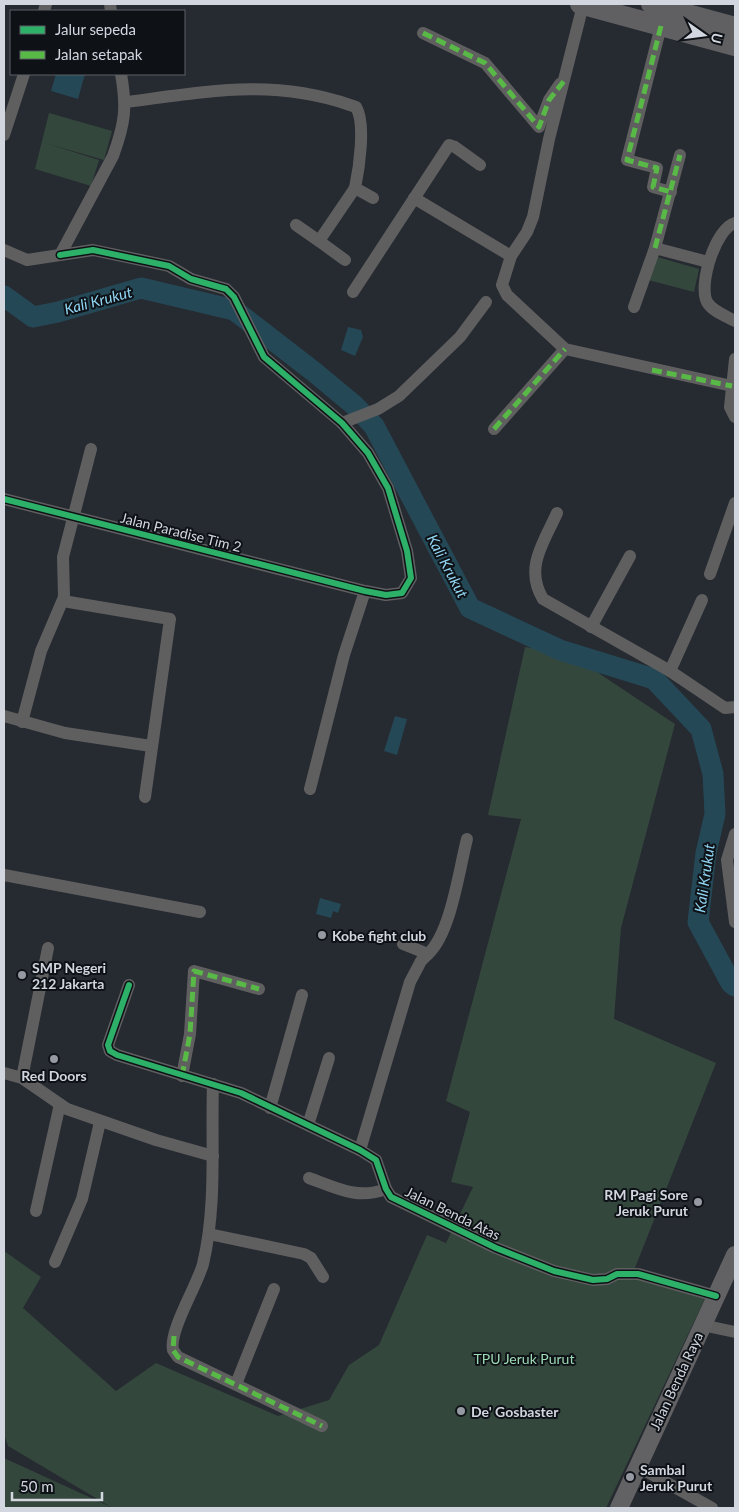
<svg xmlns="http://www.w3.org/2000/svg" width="739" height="1512" viewBox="0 0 739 1512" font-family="Lato,sans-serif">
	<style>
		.green { fill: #34473c }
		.water { fill: #254856 }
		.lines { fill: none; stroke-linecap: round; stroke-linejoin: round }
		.river { stroke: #254856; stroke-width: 21 }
		.street { stroke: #605f60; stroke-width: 12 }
		.secondary { stroke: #626163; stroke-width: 18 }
		.primary { stroke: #606063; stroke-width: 20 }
		.quiet { stroke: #58b947; stroke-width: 5; stroke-dasharray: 10 5; stroke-linecap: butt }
		.cycleway-casing { stroke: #0e1217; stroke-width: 9 }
		.cycleway { stroke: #2db169; stroke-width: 6 }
		.poi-dot { fill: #959aa2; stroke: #0e1217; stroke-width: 2 }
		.labels { text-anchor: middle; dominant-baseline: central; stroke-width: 4; stroke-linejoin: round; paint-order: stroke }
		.street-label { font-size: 14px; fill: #d1d6df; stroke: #0e1217 }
		.poi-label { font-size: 14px; font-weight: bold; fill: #d1d6df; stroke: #0e1217; text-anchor: start }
		.park-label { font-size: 14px; fill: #9edab4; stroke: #0e1217 }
		.water-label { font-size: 15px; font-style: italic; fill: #90d5f2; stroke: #0e1217 }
	</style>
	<rect width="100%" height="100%" fill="#262a31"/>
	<!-- green -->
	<g class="green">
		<polygon points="49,113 112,131 104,160 45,143 99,160 91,186 35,169"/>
		<polygon points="654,256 699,269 694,292 648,280"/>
		<polygon points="525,647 570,654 675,724 621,928 614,1019 716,1063 633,1273 709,1290 606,1508 4,1508 4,1458 111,1507 8,1446 4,1434 4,1251 41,1277 23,1308 116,1391 156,1363 278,1416 329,1400 349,1365 379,1345 427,1235 446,1243 473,1187 451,1182 470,1112 446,1101 521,819 488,815"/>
	</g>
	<!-- water -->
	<g class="water">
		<polygon points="56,74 85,74 78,99 51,91"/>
		<polygon points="348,327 361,330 363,337 355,356 341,350"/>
		<polygon points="395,716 407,719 397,755 384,751"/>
		<polygon points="320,898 341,904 338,913 333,911 331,918 316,914"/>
	</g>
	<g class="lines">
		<!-- river -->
		<polyline class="river" points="4,296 33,317 58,312 141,288 234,310 313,371 354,405 374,426 470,608 560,650 654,679 701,729 713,774 715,814 706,853 698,922 731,983 735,986"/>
		<!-- street -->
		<g class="street">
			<polyline points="110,4 111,11"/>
			<polyline points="583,5 549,139 533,217 527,232 511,256 502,285 507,295 565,349 732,386"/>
			<polyline points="44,11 46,4"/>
			<polyline points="661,26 627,160 657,168 653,187 671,192"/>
			<polyline points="423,33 485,63 539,127 549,100 560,84"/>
			<path d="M 126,102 C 205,92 271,78 350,105 L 356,107 C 366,123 359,169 355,188 L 373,198"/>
			<polyline points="4,135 24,74"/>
			<polyline points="414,198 511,256"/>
			<path d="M 735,223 C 716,228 698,284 707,302 C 712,311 726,316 735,321"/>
			<polyline points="296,225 319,241"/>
			<polyline points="655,248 680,155"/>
			<path d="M 4,250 L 27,260 L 60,255 L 113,156 C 125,123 127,108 121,74"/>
			<polyline points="345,260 319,241 355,188"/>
			<polyline points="353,292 449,145 455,147 480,165"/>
			<polyline points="634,307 655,248 708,262"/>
			<polyline points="735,359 730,407 735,417"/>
			<polyline points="342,423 378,409 399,396 460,337 486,302"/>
			<polyline points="494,429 565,349"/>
			<polyline points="4,499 365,591 386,595 402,593 411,578 407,551 388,488 368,453 342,423 264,357 234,297 226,289 191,279 169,266 93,250 60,255"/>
			<path d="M 557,513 C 544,542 524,568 543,599 L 670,671 L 725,708 L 735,707"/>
			<polyline points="710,574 735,503"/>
			<polyline points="63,601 170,619 145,797"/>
			<polyline points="591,627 630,556"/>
			<polyline points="670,671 702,600"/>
			<polyline points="4,716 65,733 151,746"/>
			<polyline points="22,722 41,651 64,597 63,557 91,449"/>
			<polyline points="310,789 344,655 365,591"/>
			<polyline points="735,834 727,860 735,922"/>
			<polyline points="4,875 200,912"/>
			<path d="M 428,954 C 451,933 459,870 467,839"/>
			<polyline points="129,985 108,1045 110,1051 117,1055 241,1093 360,1150 376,1160 386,1189 391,1197 496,1248 554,1271 593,1280 607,1279 617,1274 638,1274 716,1296"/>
			<polyline points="4,1073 22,1078 67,1109 156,1140 213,1156"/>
			<polyline points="182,1076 190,1034 194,971 259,989"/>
			<polyline points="22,1078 48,948"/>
			<path d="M 213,1084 C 211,1144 217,1205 203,1264 C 197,1286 169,1330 173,1350 L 178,1357 L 322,1426"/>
			<polyline points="270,1108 302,995"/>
			<polyline points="308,1125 329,1058"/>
			<polyline points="360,1150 410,982 421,961 428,954 403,944"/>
			<path d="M 309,1178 C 337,1188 357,1200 386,1189"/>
			<polyline points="36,1211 60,1104"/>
			<polyline points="209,1234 304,1254 311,1258 323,1277"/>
			<polyline points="55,1262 82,1199 100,1122"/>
			<polyline points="702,1325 735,1332"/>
			<polyline points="236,1384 274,1289"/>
			<polyline points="637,1466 712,1508"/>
		</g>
		<!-- secondary -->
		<polyline class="secondary" points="619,1508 735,1255"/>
		<!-- primary -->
		<g class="primary">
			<polyline points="580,4 735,46"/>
			<polyline points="651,4 735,27"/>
		</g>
		<!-- quiet -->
		<g class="quiet">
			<polyline points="661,26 627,160 657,168 653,187 671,192"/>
			<polyline points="423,33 485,63 539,127 549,100 564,81"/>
			<polyline points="655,248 680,155"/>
			<polyline points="652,370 732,386"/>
			<polyline points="494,429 565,349"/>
			<polyline points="182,1076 190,1034 194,971 259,989"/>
			<polyline points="174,1336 173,1350 178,1357 322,1426"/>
		</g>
		<defs>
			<g id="cycleway">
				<polyline points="4,499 365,591 386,595 402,593 411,578 407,551 388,488 368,453 342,423 264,357 234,297 226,289 191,279 169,266 93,250 60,255"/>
				<polyline points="129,985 108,1045 110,1051 117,1055 241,1093 360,1150 376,1160 386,1189 391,1197 496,1248 554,1271 593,1280 607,1279 617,1274 638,1274 716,1296"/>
			</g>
		</defs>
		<!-- cycleway casing -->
		<use href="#cycleway" class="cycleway-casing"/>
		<!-- cycleway -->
		<use href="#cycleway" class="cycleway"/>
	</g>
	<!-- markers -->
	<g class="poi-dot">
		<circle cx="322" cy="935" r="5"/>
		<circle cx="22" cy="975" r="5"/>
		<circle cx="54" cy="1059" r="5"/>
		<circle cx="698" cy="1202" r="5"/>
		<circle cx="461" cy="1411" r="5"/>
		<circle cx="630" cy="1477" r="5"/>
	</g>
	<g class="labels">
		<!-- street labels -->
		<g class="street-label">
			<text transform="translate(181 532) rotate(14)">Jalan Paradise Tim 2</text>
			<text transform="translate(453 1213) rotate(26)">Jalan Benda Atas</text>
			<text transform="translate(676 1381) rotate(-65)">Jalan Benda Raya</text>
		</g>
		<!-- poi labels -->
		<g class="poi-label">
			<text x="332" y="935">Kobe fight club</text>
			<text x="32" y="967">SMP Negeri<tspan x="32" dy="16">212 Jakarta</tspan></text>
			<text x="54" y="1075" text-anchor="middle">Red Doors</text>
			<text x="688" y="1194" text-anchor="end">RM Pagi Sore<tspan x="688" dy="16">Jeruk Purut</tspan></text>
			<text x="471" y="1411">De' Gosbaster</text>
			<text x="640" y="1469">Sambal<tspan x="640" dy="16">Jeruk Purut</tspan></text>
		</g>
		<!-- park labels -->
		<g class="park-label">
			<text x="524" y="1358">TPU Jeruk Purut</text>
		</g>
		<!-- water labels -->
		<g class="water-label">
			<text transform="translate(98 300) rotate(-15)">Kali Krukut</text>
			<text transform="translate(448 566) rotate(62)">Kali Krukut</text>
			<text transform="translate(704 878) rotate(-82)">Kali Krukut</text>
		</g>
	</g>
	<!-- border -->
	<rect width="739" height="1512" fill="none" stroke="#d1d6df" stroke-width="10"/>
	<!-- legend -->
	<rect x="10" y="10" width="175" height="65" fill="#0e1217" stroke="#5c6067"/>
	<rect x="20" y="26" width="25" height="8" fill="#2db169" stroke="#5c6067"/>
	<text x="55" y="35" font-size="15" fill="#d1d6df">Jalur sepeda</text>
	<rect x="20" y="51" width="25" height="8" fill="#58b947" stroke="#5c6067"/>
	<text x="55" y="60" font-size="15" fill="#d1d6df">Jalan setapak</text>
	<!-- north arrow -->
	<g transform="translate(704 35) rotate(104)" stroke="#0e1217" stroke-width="4" paint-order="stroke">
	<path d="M0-4L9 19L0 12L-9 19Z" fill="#d1d6df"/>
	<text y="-8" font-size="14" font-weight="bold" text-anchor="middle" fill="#d1d6df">U</text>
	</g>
	<!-- scale -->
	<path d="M12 1492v8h90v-8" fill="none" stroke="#d1d6df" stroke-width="2.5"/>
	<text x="20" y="1492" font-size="15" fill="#d1d6df" stroke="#0e1217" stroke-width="4" paint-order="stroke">50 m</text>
</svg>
